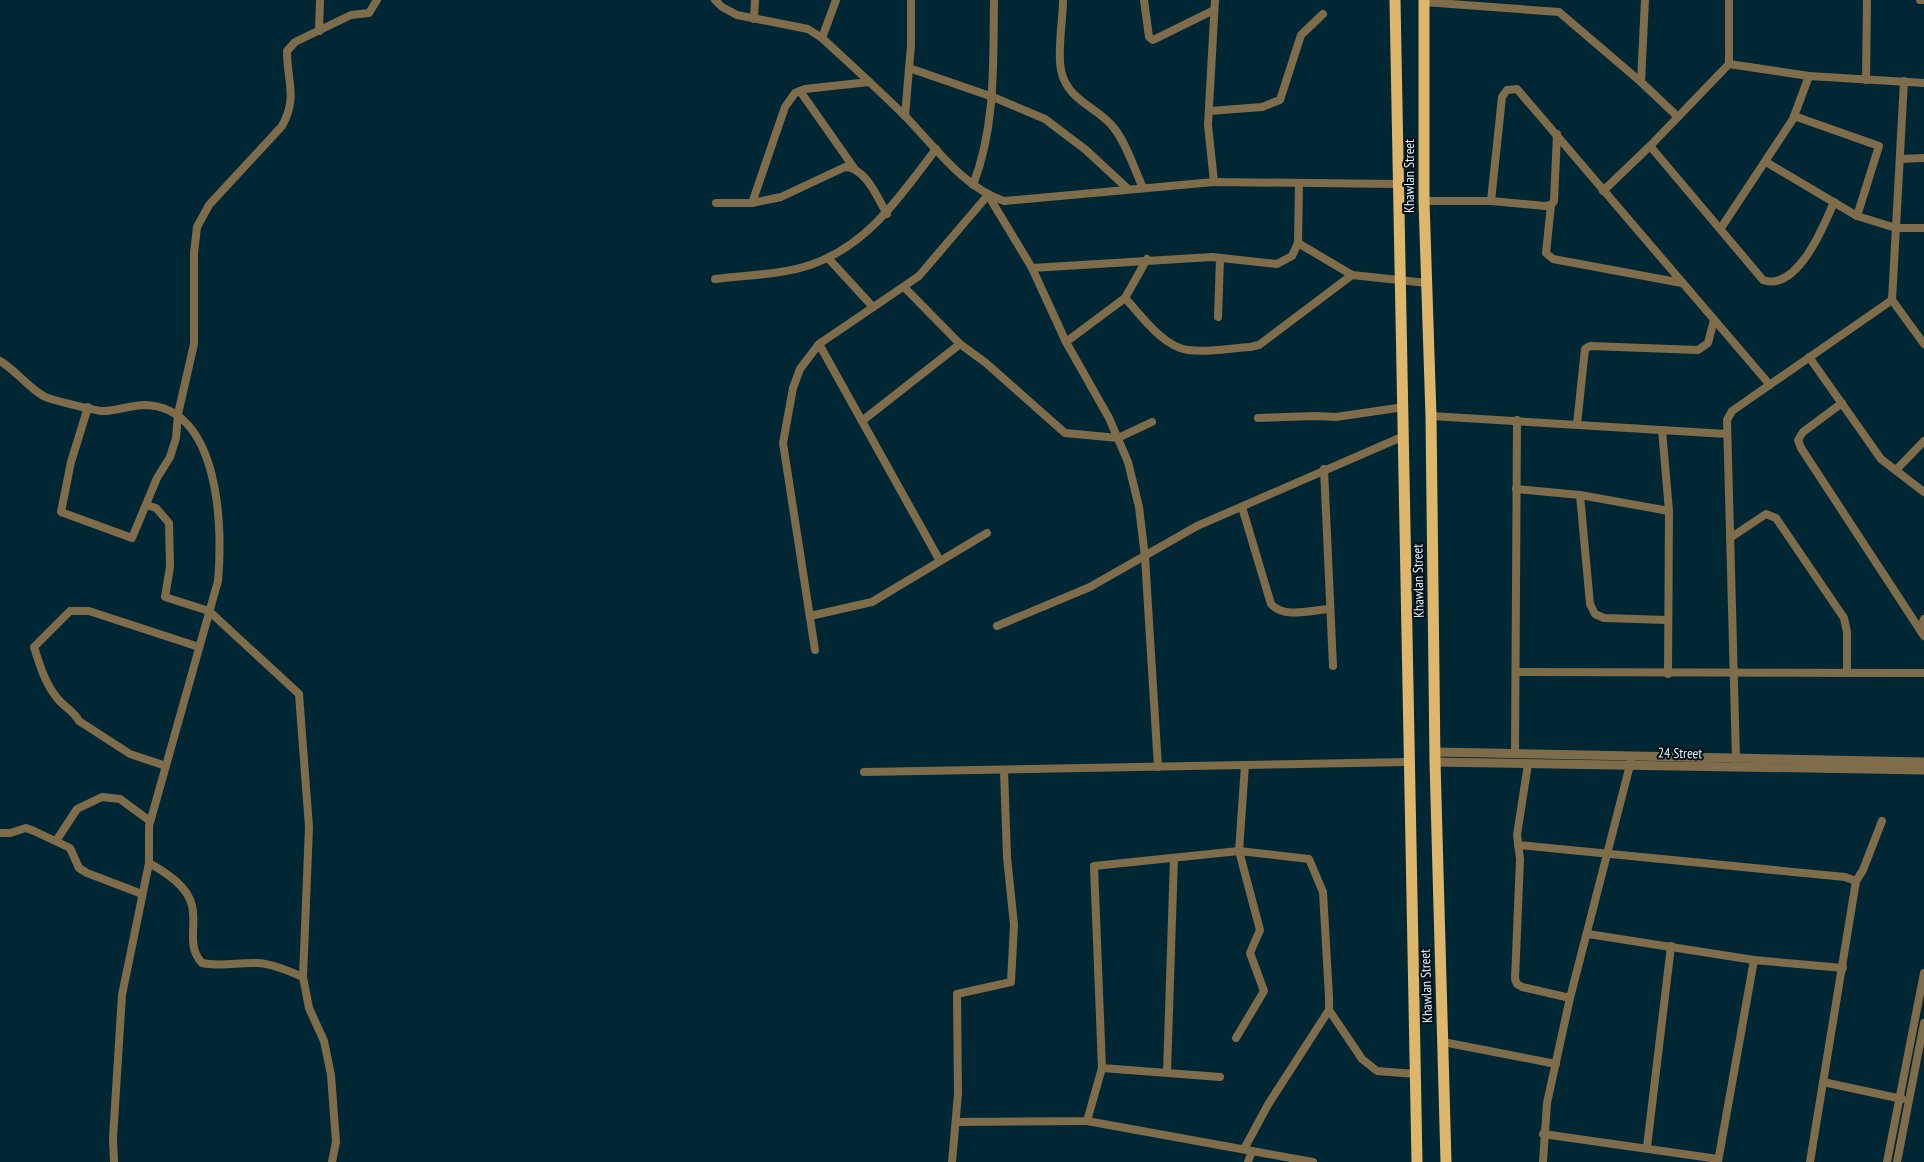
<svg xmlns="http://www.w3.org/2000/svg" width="1924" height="1162" viewBox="0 0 1924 1162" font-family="'PT Sans Narrow',sans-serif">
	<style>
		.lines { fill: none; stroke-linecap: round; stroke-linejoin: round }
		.minor { stroke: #7f6c4a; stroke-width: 8 }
		.tertiary { stroke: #7f6c4a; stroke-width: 9 }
		.primary { stroke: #deb66c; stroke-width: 11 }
		.labels { text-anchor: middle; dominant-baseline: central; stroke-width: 4; stroke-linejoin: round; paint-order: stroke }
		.street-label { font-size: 14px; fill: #e0f3fc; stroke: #020e14 }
	</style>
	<rect width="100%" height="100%" fill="#022734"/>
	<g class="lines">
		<!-- minor -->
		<g class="minor">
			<path d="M 715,0 L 722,7 L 737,15 L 808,29 L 822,38 C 850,64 879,90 906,117 C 935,147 963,187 1004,201 L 1214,182 L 1398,184"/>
			<path d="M 1063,0 C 1063,21 1057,50 1061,70 C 1067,101 1098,107 1114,128 C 1127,145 1134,168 1143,188"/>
			<polyline points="1144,0 1149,37 1153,40 1214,10"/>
			<polyline points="1645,0 1641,82 1678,117"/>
			<polyline points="1920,0 1924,0"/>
			<polyline points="1424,2 1559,12 1641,82"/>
			<polyline points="754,19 755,0"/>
			<polyline points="319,31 320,0"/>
			<polyline points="822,38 836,0"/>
			<polyline points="1729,64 1809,76 1924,83"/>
			<polyline points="909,68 993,97 1045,119 1086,150 1128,189"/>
			<polyline points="1866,80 1867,0"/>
			<polyline points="1904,81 1892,300 1924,344"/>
			<polyline points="800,91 854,168"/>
			<polyline points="1210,111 1262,107 1280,100 1301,35 1323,14"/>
			<polyline points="905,116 911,45 911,0"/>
			<polyline points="1794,116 1879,146 1857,216"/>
			<polyline points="1557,134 1554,201 1551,205 1546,253 1553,259 1682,283"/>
			<path d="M 1650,146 L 1763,280 C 1797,292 1824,226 1834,202"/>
			<polyline points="1900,159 1924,158"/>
			<polyline points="1766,162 1857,216 1896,228 1924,228"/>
			<polyline points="1214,182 1208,125 1215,0"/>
			<path d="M 973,185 C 996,126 993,63 994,0"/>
			<polyline points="1603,191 1650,146 1729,64 1729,0"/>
			<polyline points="988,195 1032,268 1066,342 1109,418 1128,462 1139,507 1145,557 1158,767"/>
			<polyline points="1424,201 1491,201 1545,206 1551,205"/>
			<polyline points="1491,201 1502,97 1507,90 1517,89 1770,385"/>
			<path d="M 716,203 L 752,203 L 781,197 L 845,167 C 866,168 877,197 887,214"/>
			<polyline points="752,203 785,107 795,93 805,89 869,82"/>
			<polyline points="1721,228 1793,119 1809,76"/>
			<polyline points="1298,243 1352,275 1427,283"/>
			<polyline points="828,258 873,307"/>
			<polyline points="1032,268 1212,257 1277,264 1292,256 1298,243 1299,183"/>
			<path d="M 715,279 C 746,275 783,275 813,264 C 869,244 901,195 936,149"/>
			<polyline points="904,287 960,344 986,363 1065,433 1118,438 1152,422"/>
			<path d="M 1125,298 C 1141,315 1163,347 1188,350 C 1207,353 1231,348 1250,347 L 1259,345 L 1352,275"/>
			<polyline points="1218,317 1220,258"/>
			<polyline points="1066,342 1125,298 1147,259"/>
			<polyline points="819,344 940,561"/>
			<polyline points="1809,357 1881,459 1924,492"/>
			<path d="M 0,361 C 16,370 33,393 48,398 C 57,401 96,411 103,411 C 117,411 131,405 145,405 C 220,407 223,528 218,581 L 149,826 L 149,863 L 122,995 L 113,1138 L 114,1162"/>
			<polyline points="1842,403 1803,432 1798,440 1801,448 1924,636"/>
			<path d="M 88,407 L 71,462 L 61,512 L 132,538 L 157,478 L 170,457 L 176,438 L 178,414 L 194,344 L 194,253 L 197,227 L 209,205 L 282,126 C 298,97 287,82 287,51 L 295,42 L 351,15 L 369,13 L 377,0"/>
			<polyline points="1431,416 1727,434"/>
			<polyline points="1258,418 1316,416 1336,417 1404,407"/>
			<polyline points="862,421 960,344"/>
			<polyline points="1577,424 1585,349 1590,346 1698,350 1708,343 1714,320"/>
			<polyline points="1662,430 1669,511 1668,674"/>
			<polyline points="1324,469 1333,666"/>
			<polyline points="1896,470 1924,441"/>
			<polyline points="1516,489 1580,495 1669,511"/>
			<polyline points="1580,495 1590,604 1595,614 1604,618 1667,620"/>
			<polyline points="146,505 156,508 169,523 170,567 165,597 209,611 299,694 309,827 303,977"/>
			<path d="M 1242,507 L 1271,604 C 1284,619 1312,610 1329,609"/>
			<polyline points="1730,538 1766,514 1776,518 1844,618 1847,632 1847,673"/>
			<polyline points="810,616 872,602 987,533"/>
			<polyline points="997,626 1090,587 1197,526 1404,436"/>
			<polyline points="1920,629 1924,619"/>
			<polyline points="815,650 783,443 793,388 800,369 819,344 919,276 988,195"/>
			<polyline points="1517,672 1924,673"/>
			<polyline points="1515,754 1517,420"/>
			<polyline points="1736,759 1727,420 1732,411 1892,300"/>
			<polyline points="1528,764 1517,835 1520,859 1515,979 1517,984 1522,987 1570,998"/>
			<path d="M 166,766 L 130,754 L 79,721 C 74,711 64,707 57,698 C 45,683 40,666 34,647 L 70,611 L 89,611 L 199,647"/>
			<polyline points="864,772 1408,762"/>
			<polyline points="0,833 10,833 26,828 34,831 70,848 79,868 87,873 142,894"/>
			<polyline points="56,841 77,809 102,797 120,799 150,821"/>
			<polyline points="1518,845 1845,877 1856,881"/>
			<path d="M 149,863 C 165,872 188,886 192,906 C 197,926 186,946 202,963 C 221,967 239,962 258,963 C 273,964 289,971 303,977 L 309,1008 L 324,1041 L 331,1075 L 336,1142 L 332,1162"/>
			<polyline points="1588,934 1754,960 1843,968"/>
			<polyline points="1329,1010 1362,1059 1377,1071 1415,1074"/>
			<polyline points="1443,1042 1556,1064"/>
			<polyline points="1167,1072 1174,858"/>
			<polyline points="1220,1077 1102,1068 1094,866 1239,851 1260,930 1250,953 1264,991 1236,1038"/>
			<polyline points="1823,1082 1902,1099"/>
			<polyline points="1087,1121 1313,1162"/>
			<polyline points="956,1122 1087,1121 1102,1068"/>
			<polyline points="1543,1134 1718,1159"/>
			<polyline points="1647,1147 1671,946"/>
			<polyline points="1244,1149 1269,1103 1329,1010 1329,997 1323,892 1309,859 1239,851 1245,765"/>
			<polyline points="952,1162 958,1094 957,994 1011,982 1014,925 1007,857 1004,770"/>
			<polyline points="1248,1162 1252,1151"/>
			<polyline points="1543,1162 1547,1103 1570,998 1631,761"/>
			<polyline points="1718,1162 1754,960"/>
			<polyline points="1810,1162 1856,881 1863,870 1882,821"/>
			<polyline points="1887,1162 1924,973"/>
			<polyline points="1897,1162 1924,1023"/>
		</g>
		<!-- tertiary -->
		<g class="tertiary">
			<polyline points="1435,752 1924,762"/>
			<polyline points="1435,762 1924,770"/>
		</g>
		<!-- primary -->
		<g class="primary">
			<polyline points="1395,0 1417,1162"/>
			<polyline points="1424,0 1424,201 1431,416 1435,762 1446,1162"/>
		</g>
	</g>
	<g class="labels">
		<!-- street labels -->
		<g class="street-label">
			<text transform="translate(1409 176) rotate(-90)">Khawlan Street</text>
			<text transform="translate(1418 581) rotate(-91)">Khawlan Street</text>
			<text transform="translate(1680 753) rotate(1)">24 Street</text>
			<text transform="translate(1426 986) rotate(-92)">Khawlan Street</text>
		</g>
	</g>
</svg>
